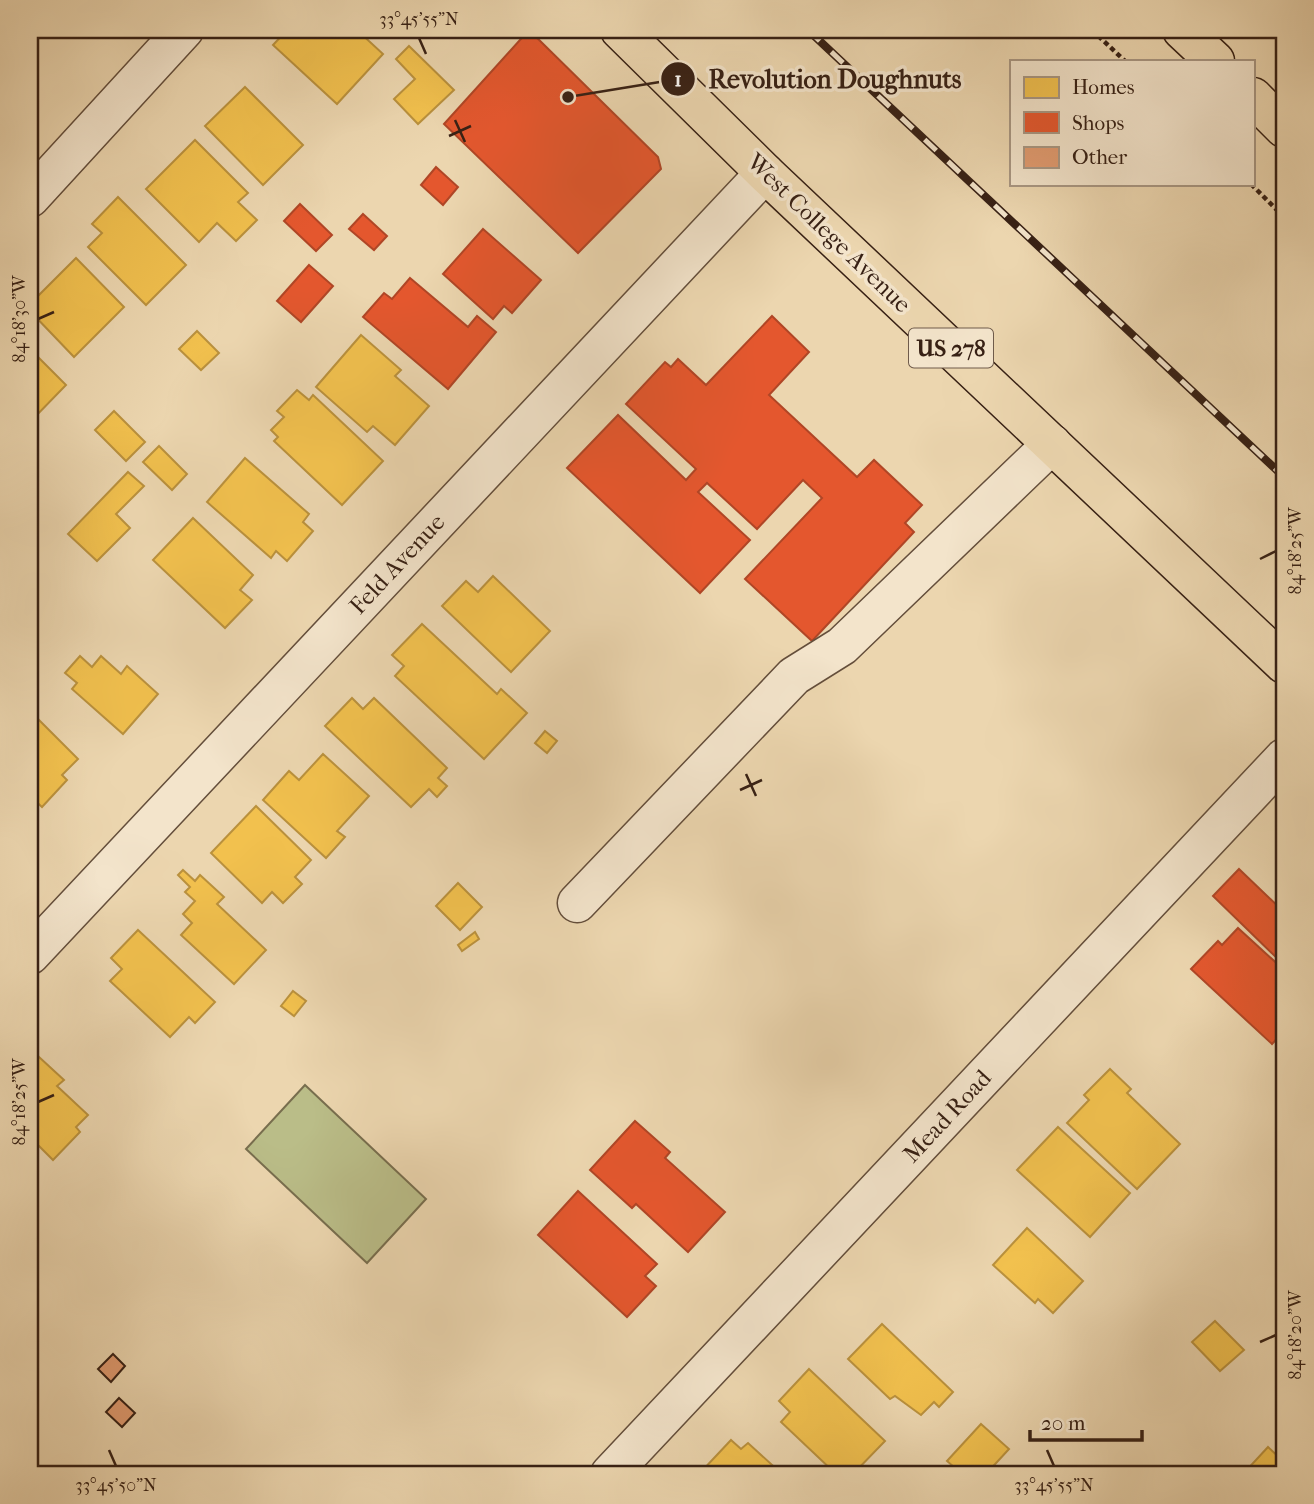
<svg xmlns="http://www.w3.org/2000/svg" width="1314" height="1504" viewBox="0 0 1314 1504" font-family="'IM FELL French Canon',serif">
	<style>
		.green { fill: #babd88; stroke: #786e4e; stroke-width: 2 }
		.homes { fill: #f2c14e; stroke: #ba913d; stroke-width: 2 }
		.shops { fill: #e4572e; stroke: #b04626; stroke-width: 2 }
		.building { fill: #e09a6f; stroke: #372014; stroke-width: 2 }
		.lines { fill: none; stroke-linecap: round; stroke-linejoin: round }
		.minor-casing { stroke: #644e3b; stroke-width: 41 }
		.major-casing { stroke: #372014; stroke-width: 41 }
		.path { stroke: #372014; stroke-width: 4.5; stroke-dasharray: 5 3.5; stroke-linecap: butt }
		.minor { stroke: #f3e4cb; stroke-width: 38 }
		.major { stroke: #ecd6af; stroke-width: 38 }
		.rail-casing { stroke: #372014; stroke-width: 8 }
		.rail { stroke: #f3e4cb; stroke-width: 5; stroke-dasharray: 16; stroke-linecap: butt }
		.ticks { fill: none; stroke: #372014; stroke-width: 2.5 }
		.labels { text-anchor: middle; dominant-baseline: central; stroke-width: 7; stroke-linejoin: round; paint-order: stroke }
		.shield { fill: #f3e4cb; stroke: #6f5b4b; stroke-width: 2 }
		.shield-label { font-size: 23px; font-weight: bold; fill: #372014 }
		.street-label { font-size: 24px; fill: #372014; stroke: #f3e4cb }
		.leader { fill: none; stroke: #372014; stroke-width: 2.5 }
		.callout-dot { fill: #372014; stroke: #f3e4cb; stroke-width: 2.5 }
		.mark-label { font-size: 21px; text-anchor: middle; font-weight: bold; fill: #fff }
		.callout-label { font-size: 26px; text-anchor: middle; font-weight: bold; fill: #372014; stroke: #f3e4cb; stroke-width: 7; stroke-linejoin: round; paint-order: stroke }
		.neatline { fill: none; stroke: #372014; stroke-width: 2.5 }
		.ticks-label { font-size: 18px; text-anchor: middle; fill: #372014 }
	</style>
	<rect width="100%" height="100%" fill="#ecd6af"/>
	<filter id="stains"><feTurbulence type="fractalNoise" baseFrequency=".00286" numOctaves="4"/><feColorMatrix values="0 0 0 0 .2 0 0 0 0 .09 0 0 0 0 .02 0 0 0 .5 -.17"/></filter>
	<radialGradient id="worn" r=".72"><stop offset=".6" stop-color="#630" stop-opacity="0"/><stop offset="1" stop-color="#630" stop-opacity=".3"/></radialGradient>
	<!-- green -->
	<polygon class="green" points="305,1085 426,1199 367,1263 246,1149"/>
	<!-- homes -->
	<g class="homes">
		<polygon points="287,30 357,30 383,54 337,104 273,45"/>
		<polygon points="409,46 454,90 418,124 394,99 415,79 396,59"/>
		<polygon points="245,87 303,145 263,185 205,126"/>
		<polygon points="195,140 248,193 238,202 257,220 236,241 217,223 199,242 146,189"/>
		<polygon points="118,197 186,265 146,305 88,247 102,233 92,224"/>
		<polygon points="76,258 124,307 74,357 30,311 30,304"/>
		<polygon points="197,331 219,353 201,370 179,349"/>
		<polygon points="361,335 401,370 395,376 429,406 395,445 373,426 367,432 316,387"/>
		<polygon points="30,349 66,385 30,422"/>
		<polygon points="297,390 309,400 313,395 383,461 342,505 274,441 278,437 271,430 284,417 277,411"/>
		<polygon points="114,411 145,442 126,461 95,430"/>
		<polygon points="159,446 187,474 172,490 143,462"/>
		<polygon points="245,458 309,514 303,522 313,531 287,561 276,551 271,558 207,502"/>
		<polygon points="128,472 144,486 116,514 130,528 97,561 68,534"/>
		<polygon points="193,518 253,575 240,590 252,600 225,628 153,560"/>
		<polygon points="493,576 550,631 511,672 442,606 466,581 478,592"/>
		<polygon points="422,624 497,694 501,689 527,713 484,759 395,676 404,666 392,655"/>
		<polygon points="80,656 92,667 101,656 121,674 127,666 158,694 123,734 72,689 77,683 65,673"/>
		<polygon points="352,698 363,709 374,698 447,768 438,778 447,786 437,797 429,789 411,807 325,726"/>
		<polygon points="34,715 78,759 62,775 67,780 42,807 30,796 30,720"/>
		<polygon points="545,731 557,741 547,753 535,743"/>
		<polygon points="323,754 369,796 337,831 345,837 326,858 263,800 289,771 299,780"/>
		<polygon points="256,806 311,860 295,877 302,884 283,903 272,892 262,903 211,853"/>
		<polygon points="183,870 195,881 200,875 224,897 217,904 266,950 234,984 181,935 192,923 183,914 195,901 185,892 190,887 178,875"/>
		<polygon points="458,883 482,907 460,930 436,906"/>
		<polygon points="138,930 215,1002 195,1023 189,1017 170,1037 110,981 122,969 111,958"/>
		<polygon points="475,932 479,939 462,951 458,945"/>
		<polygon points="293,991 306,1001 294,1016 281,1006"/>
		<polygon points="39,1057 64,1080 57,1086 88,1115 76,1127 80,1132 53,1160 30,1137 30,1066"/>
		<polygon points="1110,1069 1131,1089 1127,1093 1180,1144 1137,1189 1067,1123 1089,1100 1084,1095"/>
		<polygon points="1058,1127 1130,1193 1090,1237 1017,1170"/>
		<polygon points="1027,1228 1083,1281 1053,1313 1038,1299 1035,1303 993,1265"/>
		<polygon points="1215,1321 1244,1350 1220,1371 1192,1342"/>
		<polygon points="882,1324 953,1392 939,1407 934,1402 921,1415 895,1396 890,1399 848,1359"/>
		<polygon points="809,1369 885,1441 853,1474 836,1474 781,1422 790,1412 779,1401"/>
		<polygon points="981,1424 1009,1449 986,1474 962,1474 947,1461"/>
		<polygon points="731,1440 741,1449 748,1443 782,1474 699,1474"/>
		<polygon points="1268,1447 1284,1462 1284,1474 1243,1474"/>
	</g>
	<!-- shops -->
	<g class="shops">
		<polygon points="529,30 658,157 661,169 578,253 444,124"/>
		<polygon points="436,167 458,187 443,205 421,185"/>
		<polygon points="300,204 332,235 316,251 284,221"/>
		<polygon points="363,214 387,236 374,250 349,229"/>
		<polygon points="483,229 541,280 512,313 504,306 493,319 443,274"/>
		<polygon points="309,265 333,286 301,322 277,301"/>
		<polygon points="410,278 468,327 477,316 496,332 448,389 363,317 384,293 392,299"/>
		<polygon points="772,316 809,352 769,395 857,477 874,460 922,505 905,523 914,532 812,641 745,579 822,498 803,480 757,529 707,483 698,492 750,540 700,593 567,468 618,415 686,480 696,469 626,404 665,362 671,367 678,359 706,385"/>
		<polygon points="1239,869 1284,912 1282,963 1213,896"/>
		<polygon points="1238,928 1284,970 1284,1031 1272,1044 1191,969 1218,941 1222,945"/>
		<polygon points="635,1121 670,1152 665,1158 725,1212 688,1252 636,1204 632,1208 590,1170"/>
		<polygon points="578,1191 657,1264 645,1276 656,1286 627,1317 538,1235"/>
	</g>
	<!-- building -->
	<g class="building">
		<polygon points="113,1354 125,1366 111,1382 98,1369"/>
		<polygon points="119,1398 135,1413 122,1427 106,1412"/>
	</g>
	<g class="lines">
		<defs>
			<g id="minor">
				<polyline points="30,198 184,30"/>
				<polyline points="577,903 794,676 842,646 1052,444"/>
				<polyline points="30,955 765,173"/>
				<polyline points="610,1474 1284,758"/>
			</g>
			<g id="major">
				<polyline points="620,30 765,173 1284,664"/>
				<polyline points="1182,30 1215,61"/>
				<polyline points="1253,97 1284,128"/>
			</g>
		</defs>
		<!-- minor casing -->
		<use href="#minor" class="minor-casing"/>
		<!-- major casing -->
		<use href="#major" class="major-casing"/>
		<!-- path -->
		<g class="path">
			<polyline points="1092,30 1125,61"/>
			<polyline points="1251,184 1284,217"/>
		</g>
		<!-- minor -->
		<use href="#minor" class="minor"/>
		<!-- major -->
		<use href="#major" class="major"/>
		<defs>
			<polyline id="rail" points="808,30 1284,477"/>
		</defs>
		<!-- rail casing -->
		<use href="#rail" class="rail-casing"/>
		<!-- rail -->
		<use href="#rail" class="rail"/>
	</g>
	<!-- ticks -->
	<path class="ticks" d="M 419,38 L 426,54M 455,120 L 465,142M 449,136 L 471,126M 38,319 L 54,312M 1260,559 L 1276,551M 746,774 L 756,796M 740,790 L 762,780M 38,1102 L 54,1095M 1260,1342 L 1276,1335M 109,1450 L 116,1466M 1047,1450 L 1054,1466"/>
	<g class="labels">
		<!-- shield labels -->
		<rect class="shield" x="909" y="328.5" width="84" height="39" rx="5"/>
		<g class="shield-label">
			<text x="951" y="348">US 278</text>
		</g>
		<!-- street labels -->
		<g class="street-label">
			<text transform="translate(829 233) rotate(44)">West College Avenue</text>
			<text transform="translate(397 564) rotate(-47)">Feld Avenue</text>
			<text transform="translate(947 1116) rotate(-47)">Mead Road</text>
		</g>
	</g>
	<!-- callouts -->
	<path class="leader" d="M568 97L678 79"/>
	<g class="callout-dot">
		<circle cx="568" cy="97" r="7"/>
		<circle cx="678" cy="79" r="18"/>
	</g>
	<g class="mark-label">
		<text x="678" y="86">1</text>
	</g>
	<g class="callout-label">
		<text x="835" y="88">Revolution Doughnuts</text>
	</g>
	<!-- margin -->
	<rect width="1314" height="1504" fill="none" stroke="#ecd6af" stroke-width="77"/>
	<!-- legend -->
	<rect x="1010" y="60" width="245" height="126" fill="#f3e4cb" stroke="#a89682" stroke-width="2"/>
	<rect x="1024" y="77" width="35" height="21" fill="#f2c14e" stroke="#a89682" stroke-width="2"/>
	<text x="1072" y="94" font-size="21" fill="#372014">Homes</text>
	<rect x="1024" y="112" width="35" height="21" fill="#e4572e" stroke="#a89682" stroke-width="2"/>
	<text x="1072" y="130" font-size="21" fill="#372014">Shops</text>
	<rect x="1024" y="147" width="35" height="21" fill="#e09a6f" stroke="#a89682" stroke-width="2"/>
	<text x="1072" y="164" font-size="21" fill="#372014">Other</text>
	<!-- scale -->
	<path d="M1030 1430v10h112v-10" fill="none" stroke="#372014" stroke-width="3.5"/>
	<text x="1041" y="1430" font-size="21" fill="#372014" stroke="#f3e4cb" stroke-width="5" paint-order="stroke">20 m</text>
	<rect x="38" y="38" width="1238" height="1428" class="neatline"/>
	<g class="ticks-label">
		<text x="419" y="25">33°45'55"N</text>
		<text transform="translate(19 319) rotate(-90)" y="6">84°18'30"W</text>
		<text transform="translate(1295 551) rotate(-90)" y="6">84°18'25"W</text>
		<text transform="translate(19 1102) rotate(-90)" y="6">84°18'25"W</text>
		<text transform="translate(1295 1335) rotate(-90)" y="6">84°18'20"W</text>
		<text x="116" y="1491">33°45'50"N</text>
		<text x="1054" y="1491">33°45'55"N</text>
	</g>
	<rect width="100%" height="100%" filter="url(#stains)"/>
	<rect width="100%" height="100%" fill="url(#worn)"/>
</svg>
